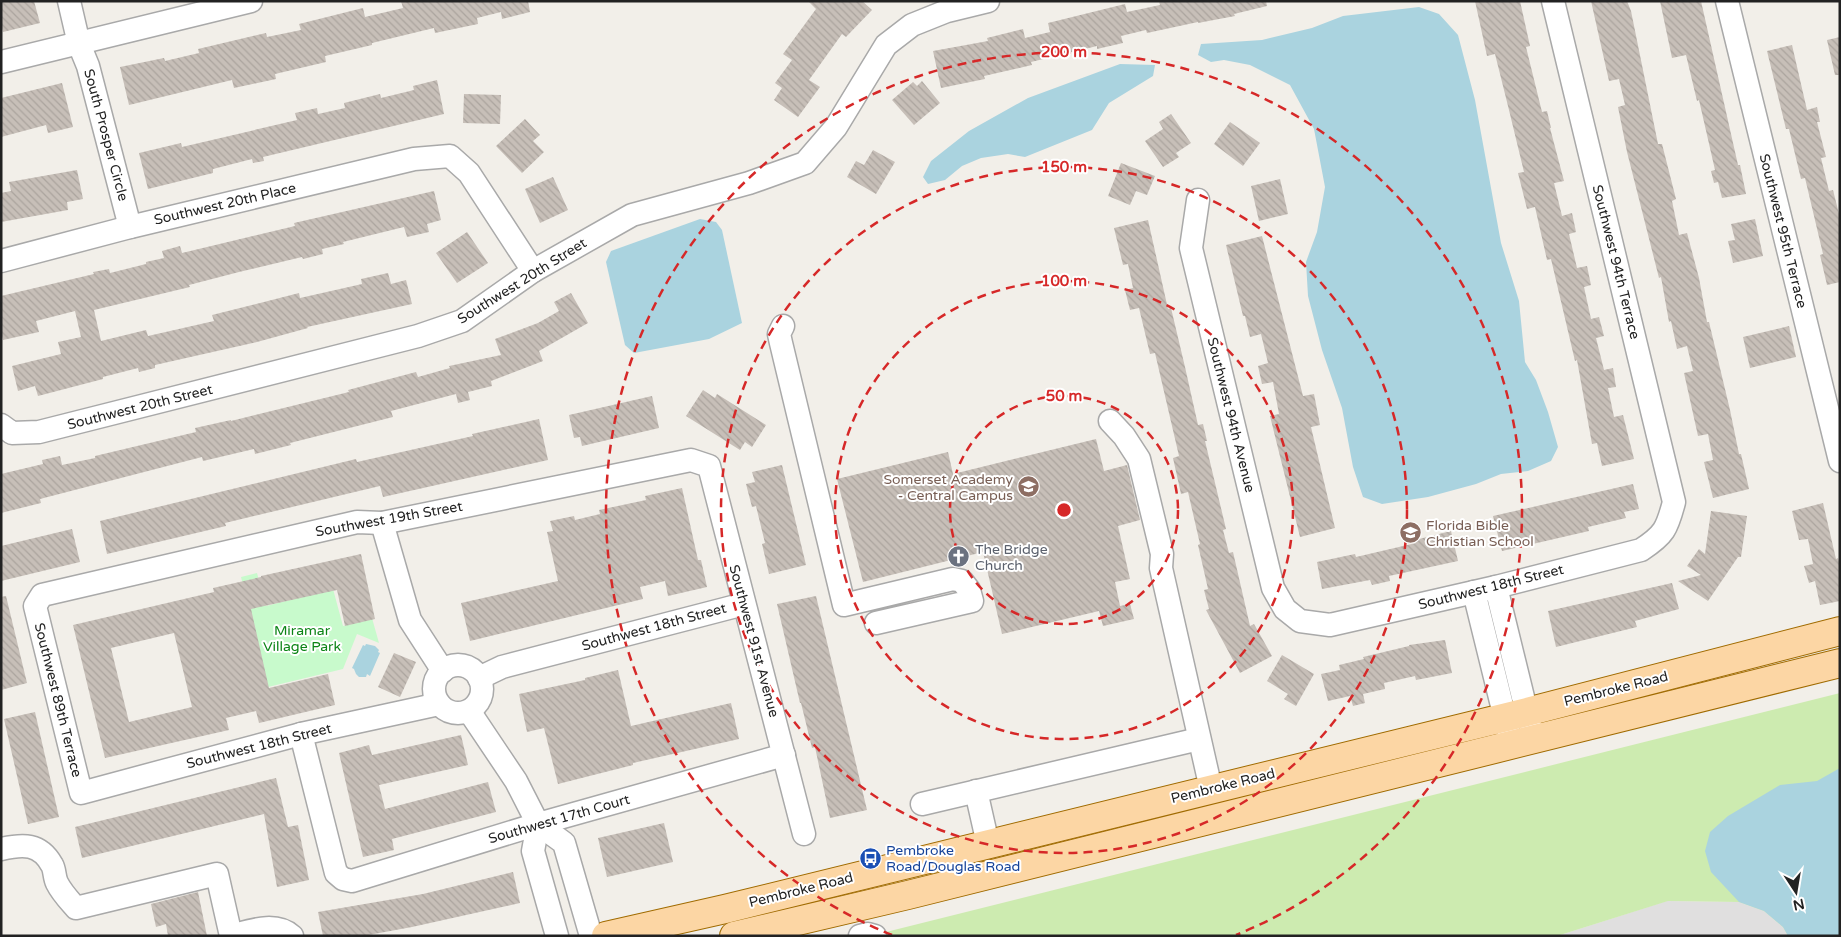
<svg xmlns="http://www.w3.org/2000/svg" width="1841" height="937" viewBox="0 0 1841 937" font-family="'Varela Round',sans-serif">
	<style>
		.residential { fill: #e0dfdf }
		.grass { fill: #cdebb0 }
		.park { fill: #c8facc }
		.water { fill: #aad3df }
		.building { fill: url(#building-back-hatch); fill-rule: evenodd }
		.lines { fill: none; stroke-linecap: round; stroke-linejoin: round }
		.minor-casing { stroke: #a9a9a9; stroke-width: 25 }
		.major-casing { stroke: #a06b00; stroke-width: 30 }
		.minor { stroke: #fff; stroke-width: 22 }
		.major { stroke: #fcd6a4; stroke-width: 28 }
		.ring { fill: none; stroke: #d62828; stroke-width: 2.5; stroke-dasharray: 9 6 }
		.labels { text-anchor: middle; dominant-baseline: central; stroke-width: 4; stroke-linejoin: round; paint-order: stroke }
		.street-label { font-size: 14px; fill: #222; stroke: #fff }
		.education-label { font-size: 14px; fill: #785e54; stroke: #fff; text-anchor: end }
		.worship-label { font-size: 14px; fill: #5b616d; stroke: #fff; text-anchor: start }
		.park-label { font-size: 14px; fill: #0c8416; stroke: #fff }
		.transit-label { font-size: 14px; fill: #164399; stroke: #fff; text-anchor: start }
		.centre { fill: #d62828; stroke: #fff; stroke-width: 2.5 }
		.ring-label { font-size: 15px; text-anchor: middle; font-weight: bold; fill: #d62828; stroke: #fff; stroke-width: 4; stroke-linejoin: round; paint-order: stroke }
	</style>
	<defs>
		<pattern id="building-back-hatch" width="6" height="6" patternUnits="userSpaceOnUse" patternTransform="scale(1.25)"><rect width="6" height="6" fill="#c7bfb8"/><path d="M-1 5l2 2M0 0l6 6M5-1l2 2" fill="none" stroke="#aba49e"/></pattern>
	</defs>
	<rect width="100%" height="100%" fill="#f2efe9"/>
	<!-- residential -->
	<polygon class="residential" points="1667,901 1739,902 1764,911 1783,927 1788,936 1557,936"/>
	<!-- grass -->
	<polygon class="grass" points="1840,693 1840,936 1788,936 1783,927 1764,911 1739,902 1668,901 1557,936 870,936"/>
	<!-- park -->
	<polygon class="park" points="257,573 266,606 333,589 343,626 372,618 379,643 357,634 343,669 268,687 241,577"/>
	<!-- water -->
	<g class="water">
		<polygon points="1419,7 1439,14 1458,35 1475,100 1501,243 1519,301 1525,362 1536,380 1548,412 1558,447 1551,461 1528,471 1501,474 1476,484 1428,497 1382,504 1363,497 1353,467 1342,408 1322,350 1308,296 1306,262 1317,232 1325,187 1314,129 1290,85 1250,65 1224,60 1211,62 1198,55 1201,44 1262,40 1312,28 1343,16"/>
		<polygon points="1120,64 1155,65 1153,76 1109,103 1092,130 1025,157 1008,154 981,158 962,166 945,180 928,184 923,177 931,161 969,131 1028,98"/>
		<polygon points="700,219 716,222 722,230 742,323 709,339 634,353 625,345 606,262 611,251"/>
		<polygon points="366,644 375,646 379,650 378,652 380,653 370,676 367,674 366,677 359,677 356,674 354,669 352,668 363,645 365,646"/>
		<polygon points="1840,768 1840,936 1788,936 1783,927 1764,911 1739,902 1711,872 1705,851 1710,832 1728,816 1780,785 1817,781"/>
	</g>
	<!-- building -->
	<g class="building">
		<polygon points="1,1 34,1 40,23 3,32 1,24"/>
		<polygon points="401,1 528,1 530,12 502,19 501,12 477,18 478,24 435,33 434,28 372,43 372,45 325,56 326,62 275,74 276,79 234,88 232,80 129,105 120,67 164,58 165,61 199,53 198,49 266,33 267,37 301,30 299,24 363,8 365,17 403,8"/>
		<polygon points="808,1 862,1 872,10 846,37 842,34 809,80 820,87 798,117 774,100 782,88 775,83 792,60 783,54 816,9"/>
		<polygon points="1159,1 1266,1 1267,6 1234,14 1235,16 1198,23 1198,22 1147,33 1146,30 1121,36 1123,43 1097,49 1097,46 1031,62 1032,65 984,76 985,79 941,88 933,51 988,41 987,38 1023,29 1025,38 1050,32 1048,23 1125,4 1127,12 1160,5"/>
		<polygon points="1475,1 1520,1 1530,46 1526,47 1542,112 1547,111 1551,128 1550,128 1564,181 1554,183 1562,216 1572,213 1576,232 1569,234 1577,268 1587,266 1591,285 1584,287 1591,319 1599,317 1604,336 1596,338 1604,370 1613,368 1616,387 1608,388 1614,417 1623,415 1634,459 1602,466 1597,443 1592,444 1577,360 1575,361 1551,259 1547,260 1535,207 1527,209 1518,173 1524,172 1508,106 1495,54 1487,56"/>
		<polygon points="1591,1 1627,1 1631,11 1658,144 1662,144 1676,199 1672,201 1679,235 1687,233 1699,278 1707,322 1709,322 1730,410 1739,454 1741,454 1749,489 1713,498 1704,462 1713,460 1708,434 1698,436 1684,373 1693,371 1687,346 1677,349 1671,321 1669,322 1661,277 1659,278 1627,152 1618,107 1625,105 1619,79 1609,81"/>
		<polygon points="1660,1 1701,1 1738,165 1740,165 1746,194 1722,198 1718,182 1714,183 1711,171 1715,170 1699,100 1697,101 1686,55 1672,58"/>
		<polygon points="1840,37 1840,75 1835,75 1827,40"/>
		<polygon points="1792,45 1807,110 1817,107 1820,122 1817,122 1826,157 1821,158 1829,191 1833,190 1840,218 1840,282 1827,285 1820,255 1823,254 1805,178 1801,179 1789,129 1786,129 1767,51"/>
		<polygon points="437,80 444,114 263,157 264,161 253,163 252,159 213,169 213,173 148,189 139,153 181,143 182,147 297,120 295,113 317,108 318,114 345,108 344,103 380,94 381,98 414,90 413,86"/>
		<polygon points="922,81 940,103 914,125 892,100 913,82 917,86"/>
		<polygon points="62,83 73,127 48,133 46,125 1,137 1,98"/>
		<polygon points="464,94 501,95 500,124 463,123"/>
		<polygon points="1171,114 1191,143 1176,153 1179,157 1163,167 1145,141 1163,129 1159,122"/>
		<polygon points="525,119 540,135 533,141 544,152 522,173 496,146"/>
		<polygon points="1230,122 1260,143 1243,166 1214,144"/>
		<polygon points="873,150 895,162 876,194 847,177 856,161 864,165"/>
		<polygon points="1121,163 1155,176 1147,195 1136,191 1130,205 1108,196"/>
		<polygon points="77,170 83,199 67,202 68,210 1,222 1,193 11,191 9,182"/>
		<polygon points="553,177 568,210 540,223 525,189"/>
		<polygon points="1280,179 1288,214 1259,221 1251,186"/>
		<polygon points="434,191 441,220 427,224 429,232 407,237 404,227 343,242 344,244 322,249 323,254 303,259 302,257 239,272 189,285 190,287 94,310 101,341 146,330 148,336 214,321 212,315 264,302 299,293 300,298 362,284 361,279 388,273 391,284 406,280 412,304 307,327 308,328 257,342 155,365 155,368 139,372 138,368 103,377 103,379 38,396 35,386 18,391 12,366 61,354 58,342 81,337 75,311 36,321 39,332 3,340 1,332 1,296 94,274 93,272 109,269 110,273 146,264 146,262 164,258 162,251 180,246 182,253 295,226 294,223"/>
		<polygon points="1755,219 1763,256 1733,263 1728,241 1735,240 1731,224"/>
		<polygon points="1148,220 1168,309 1171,308 1185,367 1198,425 1203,424 1207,441 1205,441 1226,529 1223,530 1229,553 1233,552 1250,626 1254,624 1272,656 1240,673 1206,610 1209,609 1204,590 1208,589 1198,545 1200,544 1188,492 1181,494 1173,458 1179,456 1155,353 1150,354 1139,308 1130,310 1125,290 1133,288 1128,264 1123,265 1114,228"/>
		<polygon points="467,232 488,263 457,283 436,253"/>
		<polygon points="1262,236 1303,396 1314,394 1320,425 1311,427 1335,528 1300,537 1270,416 1279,414 1273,382 1262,384 1258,366 1268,363 1261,334 1250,337 1245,316 1243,316 1226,245"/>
		<polygon points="571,293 588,323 539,351 543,361 491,381 492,386 468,392 470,400 458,403 456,394 391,411 393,417 290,443 291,445 255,454 254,449 203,461 202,457 40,499 41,503 1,513 1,474 43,464 42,460 60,456 62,465 95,458 95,456 196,432 195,428 231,420 231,421 349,392 348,390 416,372 418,377 450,368 449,366 501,355 495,339 538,323 559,311 554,302"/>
		<polygon points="1789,326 1796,357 1750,368 1743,337"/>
		<polygon points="703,390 715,398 717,394 766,425 752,447 745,442 740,450 686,416"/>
		<polygon points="652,396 659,428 582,446 580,437 574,438 569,415"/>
		<polygon points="539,419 548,460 383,497 380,486 225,523 226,526 107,554 100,521 356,459 357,462 473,436 472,434"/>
		<polygon points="1096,439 1104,471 1127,465 1140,520 1118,526 1130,579 1115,582 1120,606 1130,604 1134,619 1103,626 1099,611 1002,634 983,552 863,582 837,479 948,452 953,474"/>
		<polygon points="782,465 806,565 769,574 762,544 765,543 756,506 752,507 746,484 755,482 752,472"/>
		<polygon points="1633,484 1639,509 1624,512 1626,518 1588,527 1589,531 1502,551 1493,516"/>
		<polygon points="682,488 698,560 701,560 707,587 668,596 665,581 640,587 643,599 470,641 461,603 558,581 547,532 553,531 550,521 574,516 575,520 600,514 599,510 646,500 645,496"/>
		<polygon points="1823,503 1836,559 1838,558 1840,565 1840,601 1820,605 1815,581 1809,583 1804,566 1813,564 1808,539 1799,540 1792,511"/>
		<polygon points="1711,511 1747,516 1741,557 1738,557 1708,601 1678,581 1701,575 1687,566 1699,549 1705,554"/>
		<polygon points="72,529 80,562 1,581 1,546"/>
		<polygon points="1451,531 1458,561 1389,576 1390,581 1372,585 1370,580 1322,589 1317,562 1355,554 1356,557 1416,543 1415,540"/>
		<path d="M 361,554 L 375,619 L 345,626 L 337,590 L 251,609 L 269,688 L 328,674 L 335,705 L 259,723 L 256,711 L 226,718 L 229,730 L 105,758 L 73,625 L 214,592 L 213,588 L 261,577 L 261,576 ZM 174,633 L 192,707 L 129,722 L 111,648 Z"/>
		<polygon points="1672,583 1679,609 1635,621 1637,627 1556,647 1548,611"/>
		<polygon points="6,596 27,683 1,690 1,597"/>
		<polygon points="816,596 867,810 830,818 815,747 812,748 801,703 800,703 777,604"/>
		<polygon points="1445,640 1452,673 1416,680 1415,676 1384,683 1385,689 1363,694 1365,703 1353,706 1350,696 1328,701 1321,674 1340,670 1339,665 1364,659 1363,657 1409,646 1409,645"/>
		<polygon points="394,653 416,662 400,697 378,687"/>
		<polygon points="1282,655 1314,674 1296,706 1284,699 1288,694 1267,681"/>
		<polygon points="618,670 631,726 731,703 739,739 633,763 633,765 558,784 544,728 527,732 519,694 585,680 585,678"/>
		<polygon points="35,712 59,817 28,824 4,719"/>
		<polygon points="461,735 468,765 379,785 385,809 488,782 496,812 392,839 394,850 363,857 339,753 369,745 372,755"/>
		<polygon points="276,778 288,827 298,825 309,880 277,887 264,814 82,858 75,827"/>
		<polygon points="664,823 673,862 607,877 598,838"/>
		<polygon points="513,872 520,903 412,927 363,936 323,936 318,912 423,894"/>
		<polygon points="198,892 207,936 168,936 166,924 156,927 151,904"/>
	</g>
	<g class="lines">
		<defs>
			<g id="minor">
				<polyline points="69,1 79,44 88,66 130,227"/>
				<polyline points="1727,1 1840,461"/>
				<polyline points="1,62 251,1"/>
				<path d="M 1198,200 L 1191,248 L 1273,588 L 1285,609 L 1300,621 L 1330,625 L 1496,587 L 1641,550 C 1664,535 1667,529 1674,502 L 1553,1"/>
				<polyline points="1,261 130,227 414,159 450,156 469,173 533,271"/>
				<polyline points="783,326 779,334 781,343 844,605 953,579 962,581 969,590 972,601 876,623"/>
				<polyline points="1110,421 1124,436 1139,459 1162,554 1161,568 1211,789"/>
				<polyline points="1,425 12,433 39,432 418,336 462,321 533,271 632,215 749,183 805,163 836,127 886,45 912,25 947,11 988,1"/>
				<polyline points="382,523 410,620 443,671"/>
				<polyline points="1496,587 1533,738"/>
				<polyline points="1474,592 1509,734"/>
				<circle cx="458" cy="689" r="24"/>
				<polyline points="479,678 502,667 744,604"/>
				<polyline points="439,704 301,734 81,793 35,606 42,595 357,522 382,523 691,460 709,466 804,834"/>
				<polyline points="469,711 516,781 538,824 564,843 591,936"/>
				<polyline points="301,734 336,873 343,879 352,881 538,824 784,755"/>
				<polyline points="976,791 988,844"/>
				<polyline points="922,804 1199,739"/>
				<polyline points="538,824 533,851 557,936"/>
				<path d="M 1,849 C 23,844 40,843 52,865 C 55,870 54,877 57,883 C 62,893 69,900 76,908 L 217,874 L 231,936"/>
				<path d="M 231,936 C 250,931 275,921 292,936"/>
				<polyline points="860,936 868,934 875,936"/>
			</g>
			<g id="major">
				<polyline points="606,936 725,909 1527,712 1840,631"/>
				<polyline points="734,936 908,895 1840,663"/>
			</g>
		</defs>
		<!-- minor casing -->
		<use href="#minor" class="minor-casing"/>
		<!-- major casing -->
		<use href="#major" class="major-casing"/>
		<!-- minor -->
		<use href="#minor" class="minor"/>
		<!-- major -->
		<use href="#major" class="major"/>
	</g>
	<!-- distance rings -->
	<g class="ring">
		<circle cx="1064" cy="510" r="114"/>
		<circle cx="1064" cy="510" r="229"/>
		<circle cx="1064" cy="510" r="343"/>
		<path d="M892 935A458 458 0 1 1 1236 935"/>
	</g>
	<!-- icons -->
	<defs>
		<symbol id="school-disc" viewBox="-11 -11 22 22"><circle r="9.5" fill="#8d6e63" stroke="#fff"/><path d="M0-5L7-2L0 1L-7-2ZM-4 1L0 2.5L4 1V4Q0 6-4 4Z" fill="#fff"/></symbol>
		<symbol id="church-disc" viewBox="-11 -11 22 22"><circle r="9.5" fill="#6b7280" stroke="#fff"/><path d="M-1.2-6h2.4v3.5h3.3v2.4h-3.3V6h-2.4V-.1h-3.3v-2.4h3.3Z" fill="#fff"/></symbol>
		<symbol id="bus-disc" viewBox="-11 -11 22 22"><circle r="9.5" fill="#1a4fb4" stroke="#fff"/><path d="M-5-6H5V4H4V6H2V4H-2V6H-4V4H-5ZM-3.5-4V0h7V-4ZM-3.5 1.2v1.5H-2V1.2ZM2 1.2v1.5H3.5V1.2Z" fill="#fff"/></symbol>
	</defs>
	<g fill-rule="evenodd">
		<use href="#school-disc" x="1016" y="474" width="25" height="25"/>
		<use href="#school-disc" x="1398" y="520" width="25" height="25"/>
		<use href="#church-disc" x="946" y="544" width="25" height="25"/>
		<use href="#bus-disc" x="858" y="846" width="25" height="25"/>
	</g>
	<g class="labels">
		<!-- street labels -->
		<g class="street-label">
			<text transform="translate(106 135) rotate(75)">South Prosper Circle</text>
			<text transform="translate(225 204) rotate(-13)">Southwest 20th Place</text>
			<text transform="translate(1783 231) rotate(76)">Southwest 95th Terrace</text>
			<text transform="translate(1616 262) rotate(76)">Southwest 94th Terrace</text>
			<text transform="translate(522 281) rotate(-32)">Southwest 20th Street</text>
			<text transform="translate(140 407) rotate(-14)">Southwest 20th Street</text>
			<text transform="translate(1231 415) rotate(76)">Southwest 94th Avenue</text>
			<text transform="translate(389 519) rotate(-10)">Southwest 19th Street</text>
			<text transform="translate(1491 587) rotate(-14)">Southwest 18th Street</text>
			<text transform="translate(654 627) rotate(-15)">Southwest 18th Street</text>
			<text transform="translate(754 641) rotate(75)">Southwest 91st Avenue</text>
			<text transform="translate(1616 689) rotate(-14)">Pembroke Road</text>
			<text transform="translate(58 700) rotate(76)">Southwest 89th Terrace</text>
			<text transform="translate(259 746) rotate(-14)">Southwest 18th Street</text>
			<text transform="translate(1223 786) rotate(-14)">Pembroke Road</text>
			<text transform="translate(559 819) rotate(-16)">Southwest 17th Court</text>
			<text transform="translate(801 890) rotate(-14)">Pembroke Road</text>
		</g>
		<!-- education labels -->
		<g class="education-label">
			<text x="1013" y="479">Somerset Academy<tspan x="1013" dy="16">- Central Campus</tspan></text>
			<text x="1426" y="525" text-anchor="start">Florida Bible<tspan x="1426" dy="16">Christian School</tspan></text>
		</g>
		<!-- worship labels -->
		<g class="worship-label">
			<text x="975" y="549">The Bridge<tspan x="975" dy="16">Church</tspan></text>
		</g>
		<!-- park labels -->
		<g class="park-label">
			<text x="302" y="630">Miramar<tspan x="302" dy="16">Village Park</tspan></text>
		</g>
		<!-- transit labels -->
		<g class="transit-label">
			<text x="886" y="850">Pembroke<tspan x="886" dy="16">Road/Douglas Road</tspan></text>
		</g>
	</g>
	<circle cx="1064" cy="510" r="8" class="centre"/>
	<g class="ring-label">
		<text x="1064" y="57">200 m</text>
		<text x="1064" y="172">150 m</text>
		<text x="1064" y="286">100 m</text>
		<text x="1064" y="401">50 m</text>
	</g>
	<!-- border -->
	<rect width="1841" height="937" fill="none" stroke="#222222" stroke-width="5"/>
	<!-- north arrow -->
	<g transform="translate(1796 892) rotate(168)" stroke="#ffffff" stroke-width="4" paint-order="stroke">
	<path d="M0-4L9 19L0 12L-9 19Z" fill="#222222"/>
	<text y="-8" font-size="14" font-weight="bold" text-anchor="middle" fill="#222222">N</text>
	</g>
</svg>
